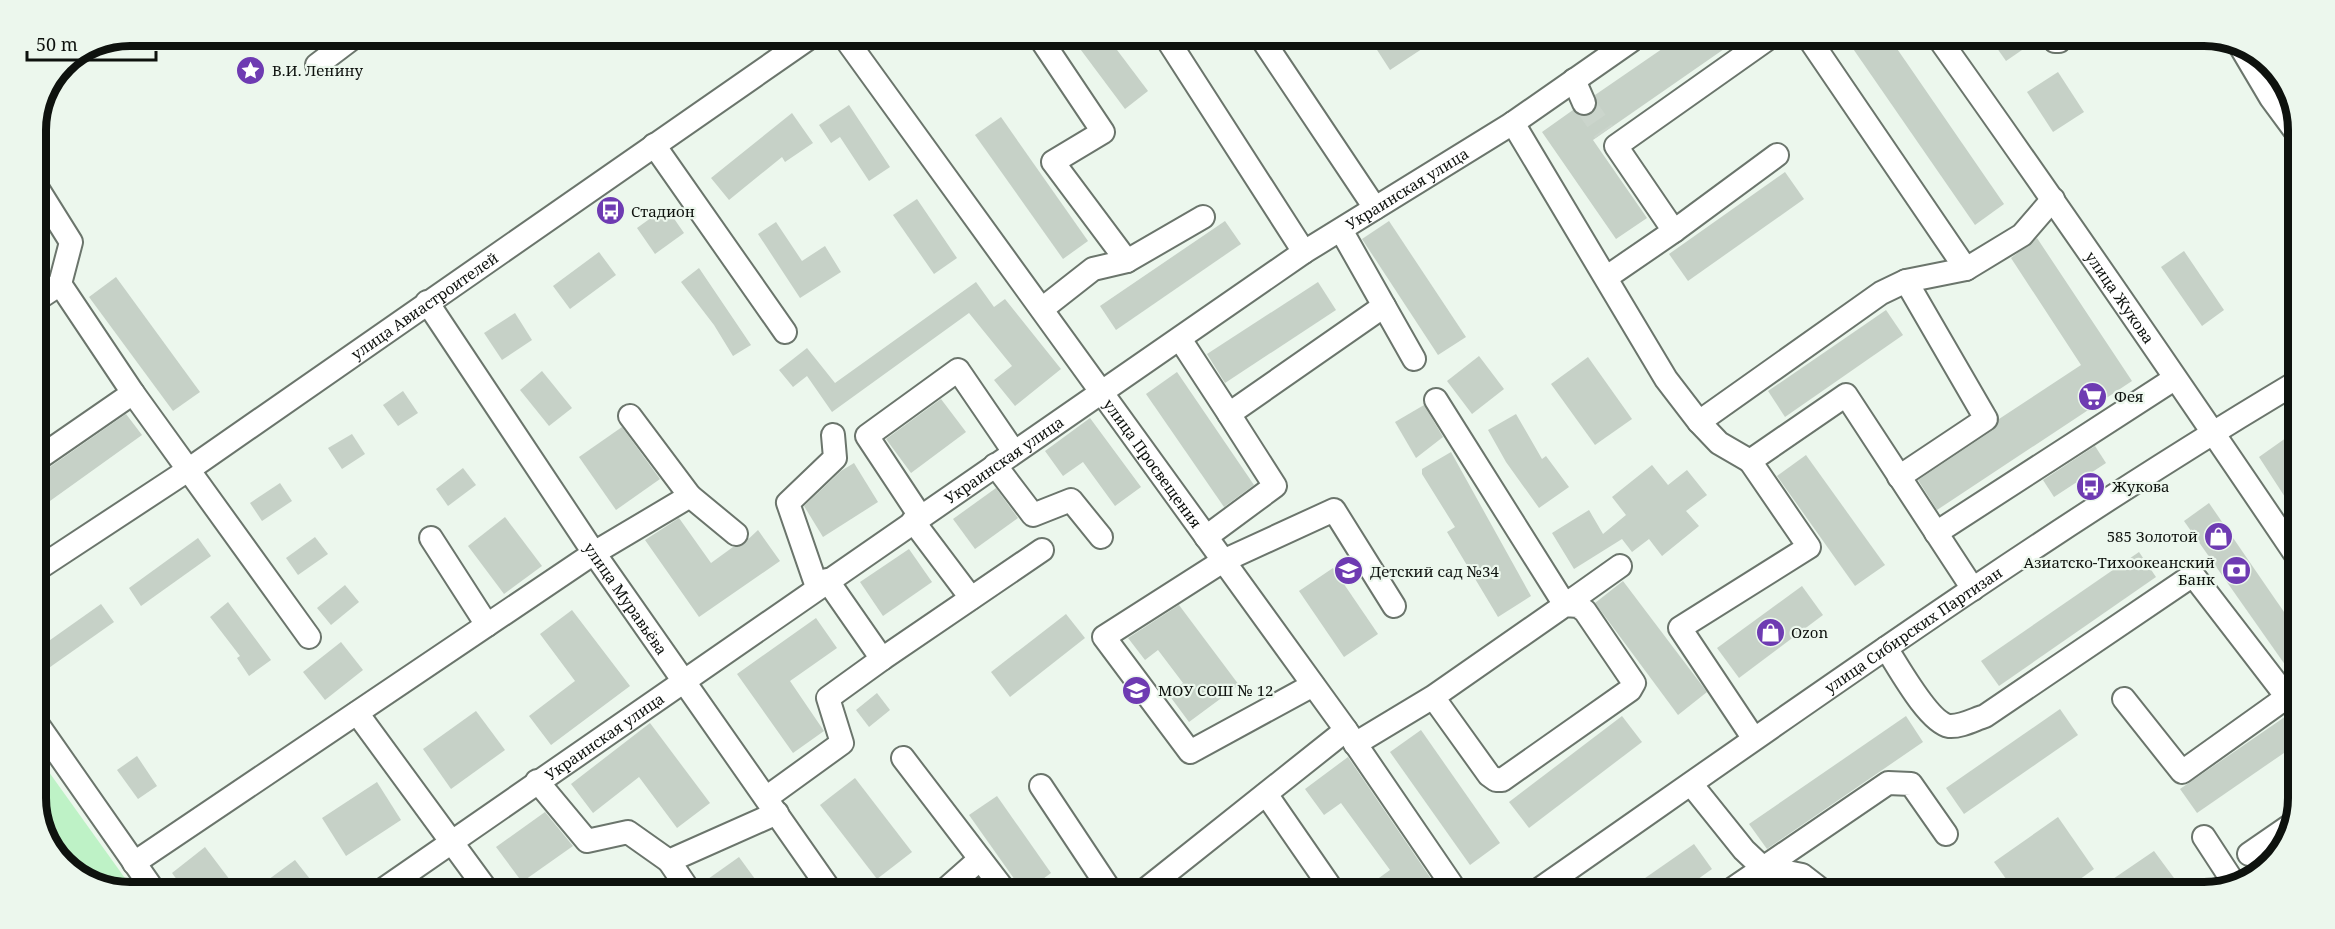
<svg xmlns="http://www.w3.org/2000/svg" width="2335" height="929" viewBox="0 0 2335 929" font-family="'Noto Serif',serif">
	<style>
		.green { fill: #bef2c6 }
		.building { fill: #c6d1c7 }
		.lines { fill: none; stroke-linecap: round; stroke-linejoin: round }
		.minor-tunnel { stroke: #cbd5cc; stroke-width: 22; stroke-dasharray: 22 11; stroke-linecap: butt }
		.minor-casing { stroke: #6b756c; stroke-width: 26 }
		.minor { stroke: #fff; stroke-width: 22 }
		.labels { text-anchor: middle; dominant-baseline: central; stroke-width: 4.5; stroke-linejoin: round; paint-order: stroke }
		.poi-label { font-size: 15px; fill: #0e120e; stroke: #ecf7ed; text-anchor: start }
		.street-label { font-size: 15px; fill: #0e120e; stroke: #ecf7ed }
		.rim { fill: none; stroke: #0e120e; stroke-width: 8 }
	</style>
	<rect width="100%" height="100%" fill="#ecf7ed"/>
	<!-- green -->
	<g class="green">
		<polygon points="130,36 172,36 147,43 107,46"/>
		<polygon points="36,754 132,888 100,888 55,856 36,805"/>
	</g>
	<!-- building -->
	<g class="building">
		<polygon points="1072,38 1108,38 1148,91 1125,109"/>
		<polygon points="1370,39 1437,39 1390,70"/>
		<polygon points="1675,40 1737,40 1593,140 1647,218 1616,239 1542,132 1573,110 1582,116 1590,115 1597,105 1595,95"/>
		<polygon points="1847,40 1891,40 2004,204 1975,225"/>
		<polygon points="1992,41 2035,41 2006,61"/>
		<polygon points="2058,72 2084,112 2053,132 2027,92"/>
		<polygon points="849,105 890,167 869,181 840,137 831,143 819,125"/>
		<polygon points="792,113 813,143 785,162 782,157 729,200 711,178"/>
		<polygon points="1001,117 1088,241 1063,259 975,135"/>
		<polygon points="1785,172 1804,199 1688,281 1669,254"/>
		<polygon points="917,199 957,258 934,274 893,215"/>
		<polygon points="666,207 684,233 655,254 637,228"/>
		<polygon points="1225,221 1241,244 1116,330 1100,306"/>
		<polygon points="1389,221 1466,337 1438,355 1362,239"/>
		<polygon points="776,222 802,261 825,246 841,272 800,298 758,234"/>
		<polygon points="2037,238 2132,381 1937,510 1918,480 1993,430 1999,419 2081,365 2011,258"/>
		<polygon points="2184,251 2224,310 2202,326 2161,267"/>
		<polygon points="599,252 616,275 570,309 553,286"/>
		<polygon points="699,268 751,345 733,356 714,325 681,282"/>
		<polygon points="116,277 200,392 173,411 89,297"/>
		<polygon points="976,282 994,307 1005,299 1061,369 1015,406 994,380 1012,366 969,313 832,412 807,376 793,387 779,370 807,348 835,383"/>
		<polygon points="1318,282 1336,310 1225,383 1207,354"/>
		<polygon points="1886,310 1903,335 1785,417 1768,391"/>
		<polygon points="515,313 532,340 502,360 484,333"/>
		<polygon points="1479,356 1504,389 1472,414 1447,381"/>
		<polygon points="1588,357 1632,419 1595,445 1551,384"/>
		<polygon points="542,371 572,408 549,426 520,390"/>
		<polygon points="1177,372 1254,485 1224,507 1146,394"/>
		<polygon points="403,391 418,413 398,426 383,405"/>
		<polygon points="941,399 966,432 911,473 886,439"/>
		<polygon points="1424,405 1443,437 1416,458 1395,422"/>
		<polygon points="126,414 142,435 36,511 36,473 44,471"/>
		<polygon points="1516,414 1542,459 1546,456 1569,487 1539,508 1506,462 1488,430"/>
		<polygon points="1090,418 1141,487 1115,506 1083,462 1063,476 1045,451"/>
		<polygon points="622,427 660,479 616,510 579,457"/>
		<polygon points="2297,430 2296,487 2296,514 2259,457"/>
		<polygon points="352,434 365,454 342,469 328,448"/>
		<polygon points="2095,446 2106,463 2054,497 2043,480"/>
		<polygon points="1451,452 1531,596 1498,617 1447,532 1455,527 1422,474 1422,469"/>
		<polygon points="1806,455 1885,565 1855,586 1777,476"/>
		<polygon points="854,463 878,502 823,537 804,506 841,471"/>
		<polygon points="1652,465 1668,485 1687,470 1707,495 1686,511 1699,526 1662,556 1649,539 1632,552 1622,539 1574,569 1552,533 1589,510 1603,534 1626,515 1612,497"/>
		<polygon points="463,468 476,485 448,506 436,489"/>
		<polygon points="280,483 292,501 262,521 250,503"/>
		<polygon points="996,488 1018,518 975,549 953,519"/>
		<polygon points="2209,503 2295,628 2295,679 2184,521"/>
		<polygon points="505,517 542,566 504,594 468,546"/>
		<polygon points="679,518 711,563 733,547 741,546 758,530 780,561 699,617 645,540"/>
		<polygon points="315,537 328,554 298,575 286,558"/>
		<polygon points="198,538 211,556 141,606 129,588"/>
		<polygon points="909,549 932,582 883,616 860,582"/>
		<polygon points="2139,552 2156,577 1999,686 1981,661"/>
		<polygon points="1333,568 1378,634 1344,657 1299,591"/>
		<polygon points="1623,581 1707,692 1678,715 1595,603"/>
		<polygon points="345,585 359,602 331,625 317,608"/>
		<polygon points="1802,586 1823,615 1739,678 1717,648"/>
		<polygon points="228,602 271,660 249,676 237,658 240,656 210,617"/>
		<polygon points="101,604 114,622 36,677 36,650"/>
		<polygon points="1179,605 1239,685 1189,722 1169,695 1183,683 1158,650 1145,660 1128,638"/>
		<polygon points="572,610 630,686 551,745 529,716 575,681 540,634"/>
		<polygon points="1066,614 1085,638 1010,697 991,672"/>
		<polygon points="816,618 837,648 790,681 824,731 793,753 737,674"/>
		<polygon points="341,642 363,670 325,700 303,672"/>
		<polygon points="877,693 890,710 869,727 856,710"/>
		<polygon points="2060,709 2078,735 1964,814 1946,788"/>
		<polygon points="2295,710 2294,746 2197,813 2180,789"/>
		<polygon points="476,711 505,750 451,789 423,749"/>
		<polygon points="1622,716 1642,742 1529,828 1509,802"/>
		<polygon points="1906,716 1923,742 1767,849 1749,824"/>
		<polygon points="650,723 710,803 677,828 639,777 593,813 571,784"/>
		<polygon points="1421,730 1500,843 1470,865 1390,752"/>
		<polygon points="137,756 157,786 138,799 117,770"/>
		<polygon points="1348,757 1436,886 1429,891 1361,891 1390,870 1341,803 1324,815 1305,789"/>
		<polygon points="855,778 912,852 877,879 820,805"/>
		<polygon points="377,782 401,820 346,856 322,818"/>
		<polygon points="997,796 1051,873 1028,890 1022,890 969,815"/>
		<polygon points="545,812 573,846 522,882 496,847"/>
		<polygon points="2058,817 2094,869 2061,893 2016,893 1994,862"/>
		<polygon points="1694,844 1712,869 1680,892 1625,892"/>
		<polygon points="205,847 236,888 183,888 172,873"/>
		<polygon points="2154,851 2174,878 2152,893 2118,893 2110,881"/>
		<polygon points="739,857 763,890 716,889 708,879"/>
		<polygon points="295,860 317,888 257,888"/>
	</g>
	<g class="lines">
		<!-- minor-tunnel -->
		<polyline class="minor-tunnel" points="1584,103 1604,132"/>
		<defs>
			<g id="minor">
				<path id="s1" d="M 845,38 L 1346,730 L 1456,891"/>
				<polyline points="1040,38 1103,132 1053,162 1127,261"/>
				<polyline points="1167,39 1304,252"/>
				<polyline points="1262,39 1375,208"/>
				<polyline points="1810,40 1966,269"/>
				<path id="s2" d="M 1940,40 C 2061,210 2179,382 2296,555"/>
				<polyline points="2055,41 2059,41"/>
				<polyline points="2239,44 2271,98 2299,136"/>
				<polyline points="317,65 354,37"/>
				<polyline points="1574,80 1584,103"/>
				<polyline points="1513,123 1666,379 1699,422 1719,443 1750,461 1846,395 1973,589"/>
				<polyline points="654,145 785,332"/>
				<polyline points="36,186 71,242 60,284"/>
				<polyline points="1341,230 1414,359"/>
				<polyline points="1674,231 1777,155"/>
				<polyline points="1607,277 1674,231 1616,146 1766,40"/>
				<polyline points="36,300 60,284 133,393 36,460"/>
				<path id="s3" d="M 427,302 L 594,553 L 830,890"/>
				<polyline points="1042,309 1093,269 1127,261 1203,217"/>
				<polyline points="1180,339 1229,414 1384,306"/>
				<polyline points="133,393 309,637"/>
				<polyline points="1436,400 1565,605 1620,566"/>
				<polyline points="630,416 690,496"/>
				<polyline points="1699,422 1881,293 1906,281 1966,269 2022,235 2053,199"/>
				<polyline points="1750,461 1809,547 1680,628 1752,736"/>
				<polyline points="995,465 1033,515 1071,500 1101,537"/>
				<polyline points="1899,477 1986,419 1906,281"/>
				<polyline points="920,516 867,436 958,370 1014,452"/>
				<polyline points="913,521 971,598"/>
				<polyline points="1936,533 2174,379"/>
				<polyline points="1206,537 1275,486 1229,414"/>
				<polyline points="431,538 487,625"/>
				<path id="s4" d="M 36,570 L 188,470 L 809,38"/>
				<polyline points="817,587 788,503 835,458 833,435"/>
				<path d="M 1886,648 C 1898,666 1928,722 1949,726 C 1961,727 1975,719 1985,716 L 2193,575 L 2287,697 L 2295,692"/>
				<polyline points="882,659 1042,550"/>
				<polyline points="1313,685 1190,752 1104,637 1223,561 1334,510 1394,606"/>
				<polyline points="2124,699 2182,772 2287,697"/>
				<polyline points="357,713 486,889"/>
				<polyline points="36,722 152,888"/>
				<polyline points="1355,744 1433,697 1565,605 1578,606 1585,611 1634,683 1630,690 1502,780 1496,780 1489,775 1433,697"/>
				<polyline points="903,758 1004,890"/>
				<polyline points="537,781 587,841 628,832 669,861 777,813"/>
				<polyline points="1691,784 1744,850 1762,867 1802,875 1824,892"/>
				<polyline points="1041,786 1110,890"/>
				<polyline points="1266,794 1333,891"/>
				<polyline points="766,798 842,743 828,698 882,659 827,580"/>
				<polyline points="2204,837 2234,883"/>
				<polyline points="2249,854 2294,823"/>
				<polyline points="669,861 688,889"/>
				<polyline points="134,863 594,553 690,496 736,534"/>
				<path id="s5" d="M 384,889 L 1304,252 L 1513,123 L 1632,40"/>
				<polyline points="945,890 980,859"/>
				<polyline points="1145,890 1346,730"/>
				<path id="s6" d="M 1537,891 C 1787,717 2035,538 2297,382"/>
				<polyline points="1728,892 1888,783 1911,784 1946,834"/>
			</g>
		</defs>
		<!-- minor casing -->
		<use href="#minor" class="minor-casing"/>
		<!-- minor -->
		<use href="#minor" class="minor"/>
	</g>
	<!-- icons -->
	<defs>
		<symbol id="sight-disc" viewBox="-11 -11 22 22"><circle r="9.5" fill="#6e3bb2" stroke="#ecf7ed"/><path d="M0-6L1.8-2.2L6-1.7L2.9 1.2L3.7 5.4L0 3.3L-3.7 5.4L-2.9 1.2L-6-1.7L-1.8-2.2Z" fill="#fff"/></symbol>
		<symbol id="bus-disc" viewBox="-11 -11 22 22"><circle r="9.5" fill="#6e3bb2" stroke="#ecf7ed"/><path d="M-5-6H5V4H4V6H2V4H-2V6H-4V4H-5ZM-3.5-4V0h7V-4ZM-3.5 1.2v1.5H-2V1.2ZM2 1.2v1.5H3.5V1.2Z" fill="#fff"/></symbol>
		<symbol id="supermarket-disc" viewBox="-11 -11 22 22"><circle r="9.5" fill="#6e3bb2" stroke="#ecf7ed"/><path d="M-6-5.5h2.5l.6 2H6L4.5 2H-2.5L-4.4-4H-6ZM-1.5 3.2a1.3 1.3 0 1 0 .1 0ZM3 3.2a1.3 1.3 0 1 0 .1 0Z" fill="#fff"/></symbol>
		<symbol id="shop-disc" viewBox="-11 -11 22 22"><circle r="9.5" fill="#6e3bb2" stroke="#ecf7ed"/><path d="M-5-2.5h2.3a2.7 3.5 0 0 1 5.4 0H5L5.5 6h-11ZM-1.5-2.5h3a1.5 2.3 0 0 0-3 0Z" fill="#fff"/></symbol>
		<symbol id="school-disc" viewBox="-11 -11 22 22"><circle r="9.5" fill="#6e3bb2" stroke="#ecf7ed"/><path d="M0-5L7-2L0 1L-7-2ZM-4 1L0 2.5L4 1V4Q0 6-4 4Z" fill="#fff"/></symbol>
		<symbol id="bank-disc" viewBox="-11 -11 22 22"><circle r="9.5" fill="#6e3bb2" stroke="#ecf7ed"/><path d="M-6-4H6V4H-6ZM0-2.3a2.3 2.3 0 1 0 0 4.6a2.3 2.3 0 1 0 0-4.6Z" fill="#fff"/></symbol>
	</defs>
	<g fill-rule="evenodd">
		<use href="#sight-disc" x="234" y="54" width="33" height="33"/>
		<use href="#bus-disc" x="594" y="194" width="33" height="33"/>
		<use href="#supermarket-disc" x="2076" y="380" width="33" height="33"/>
		<use href="#bus-disc" x="2074" y="470" width="33" height="33"/>
		<use href="#shop-disc" x="2202" y="520" width="33" height="33"/>
		<use href="#school-disc" x="1332" y="554" width="33" height="33"/>
		<use href="#bank-disc" x="2220" y="554" width="33" height="33"/>
		<use href="#shop-disc" x="1754" y="616" width="33" height="33"/>
		<use href="#school-disc" x="1120" y="674" width="33" height="33"/>
	</g>
	<g class="labels">
		<!-- poi labels -->
		<g class="poi-label">
			<text x="272" y="70">В.И. Ленину</text>
			<text x="631" y="211">Стадион</text>
			<text x="2114" y="396">Фея</text>
			<text x="2112" y="486">Жукова</text>
			<text x="2198" y="536" text-anchor="end">585 Золотой</text>
			<text x="2215" y="562" text-anchor="end">Азиатско-Тихоокеанский<tspan x="2215" dy="17">Банк</tspan></text>
			<text x="1370" y="571">Детский сад №34</text>
			<text x="1791" y="632">Ozon</text>
			<text x="1158" y="690">МОУ СОШ № 12</text>
		</g>
		<!-- street labels -->
		<g class="street-label">
			<text stroke="none"><textPath href="#s5" startOffset="1240">Украинская улица</textPath></text>
			<text stroke="none"><textPath href="#s2" startOffset="314">улица Жукова</textPath></text>
			<text stroke="none"><textPath href="#s4" startOffset="470">улица Авиастроителей</textPath></text>
			<text stroke="none"><textPath href="#s5" startOffset="754">Украинская улица</textPath></text>
			<text stroke="none"><textPath href="#s1" startOffset="525">улица Просвещения</textPath></text>
			<text stroke="none"><textPath href="#s3" startOffset="357">улица Муравьёва</textPath></text>
			<text stroke="none"><textPath href="#s6" startOffset="458">улица Сибирских Партизан</textPath></text>
			<text stroke="none"><textPath href="#s5" startOffset="268">Украинская улица</textPath></text>
		</g>
	</g>
	<!-- crop -->
	<path d="M0 0H2335V929H0ZM130 46H2204A84 84 0 0 1 2288 130V798A84 84 0 0 1 2204 882H130A84 84 0 0 1 46 798V130A84 84 0 0 1 130 46Z" fill="#ecf7ed" fill-rule="evenodd"/>
	<path class="rim" d="M130 46H2204A84 84 0 0 1 2288 130V798A84 84 0 0 1 2204 882H130A84 84 0 0 1 46 798V130A84 84 0 0 1 130 46Z"/>
	<!-- scale -->
	<path d="M27 51v9h129v-9" fill="none" stroke="#0e120e" stroke-width="3"/>
	<text x="36" y="51" font-size="18" fill="#0e120e" stroke="#ecf7ed" stroke-width="4.5" paint-order="stroke">50 m</text>
</svg>
